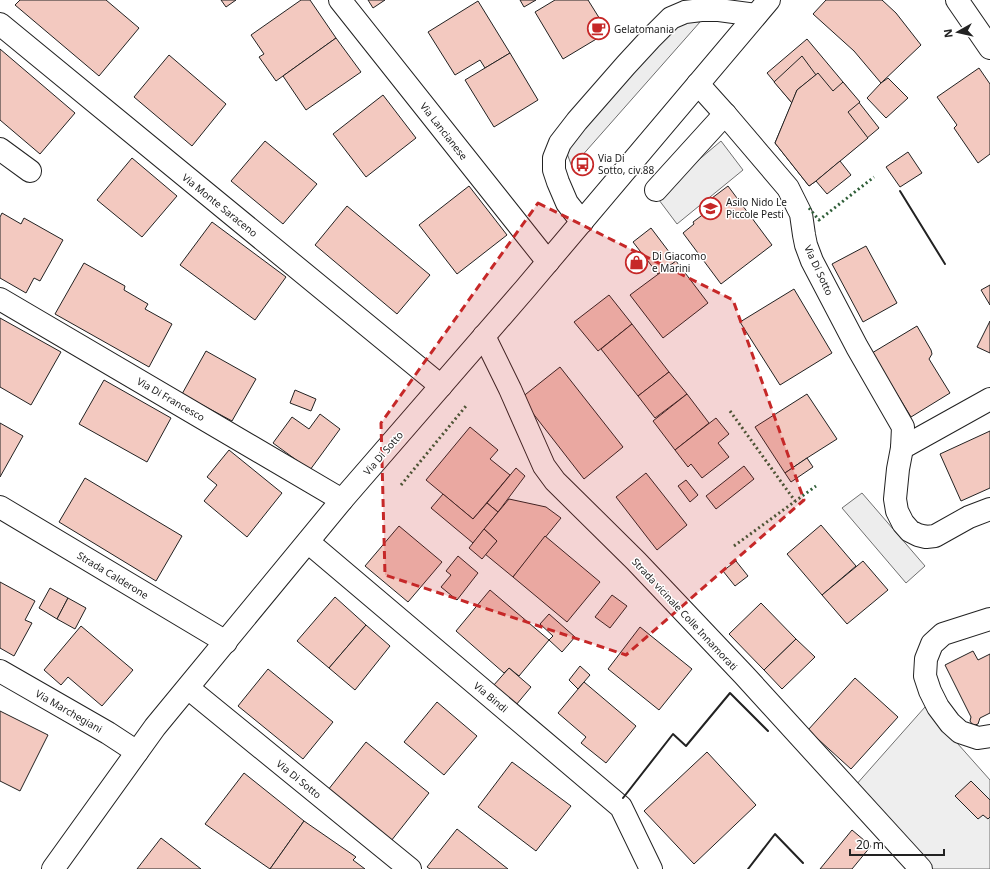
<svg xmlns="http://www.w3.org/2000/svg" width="990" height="869" viewBox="0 0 990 869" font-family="'Noto Sans',sans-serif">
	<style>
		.green { fill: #eee; stroke: #6f6f6f }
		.parking { fill: #ededed; stroke: #6f6f6f }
		.building { fill: #f3c9c0; stroke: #222 }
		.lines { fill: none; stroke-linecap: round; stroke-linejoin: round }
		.minor-casing { stroke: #222; stroke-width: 24 }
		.minor { stroke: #fff; stroke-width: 22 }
		.hedge { stroke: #2f5e38; stroke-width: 3; stroke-dasharray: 2 3; stroke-linecap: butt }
		.wall { stroke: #222; stroke-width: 2 }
		.marked { fill: #c62828; fill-opacity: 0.2; stroke: #c62828; stroke-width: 3; stroke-dasharray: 8 5; stroke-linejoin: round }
		.labels { text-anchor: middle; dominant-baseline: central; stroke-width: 3; stroke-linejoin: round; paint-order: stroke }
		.poi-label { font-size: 10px; fill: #222; stroke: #fff; text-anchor: start }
		.street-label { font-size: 10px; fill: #222; stroke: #fff }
	</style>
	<rect width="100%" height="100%" fill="#fff"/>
	<!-- green -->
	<polygon class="green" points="925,707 990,780 990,869 932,869 855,786"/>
	<!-- parking -->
	<g class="parking">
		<polygon points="675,20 700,22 572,167 564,145"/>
		<polygon points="721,141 743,170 677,224 656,196"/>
		<polygon points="862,493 925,566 906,583 842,508"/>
	</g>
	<!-- building -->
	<g class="building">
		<polygon points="20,0 106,0 139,28 99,76 15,5"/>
		<polygon points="221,0 236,0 226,7"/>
		<polygon points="301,0 310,0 336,38 276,81 259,57 264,54 251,35"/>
		<polygon points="368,0 385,0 373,8"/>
		<polygon points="520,0 536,0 524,7"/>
		<polygon points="555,0 588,0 608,32 563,59 535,12"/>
		<polygon points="826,0 882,0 896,13 921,45 881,83 854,51 813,14"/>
		<polygon points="478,1 510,53 485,68 480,60 455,75 428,32"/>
		<polygon points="336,38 361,72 306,110 283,76"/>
		<polygon points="807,39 843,82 879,128 816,181 809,186 775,143 792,103 767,73"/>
		<polygon points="0,49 75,113 40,154 0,120"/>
		<polygon points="510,53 538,100 494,127 465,80"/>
		<polygon points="169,55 226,104 192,146 134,97"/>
		<polygon points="802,56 816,75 797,90 792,103 774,82"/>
		<polygon points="979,68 990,84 990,154 978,163 954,128 957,125 937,97"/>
		<polygon points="818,73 833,91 843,82 860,102 848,112 868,138 816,181 809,186 775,143 797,90"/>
		<polygon points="888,78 908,98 886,118 867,98 881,83"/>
		<polygon points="383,95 416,138 366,177 333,134"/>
		<polygon points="265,141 317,184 283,224 231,181"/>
		<polygon points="908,152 922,173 900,187 886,167"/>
		<polygon points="132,158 177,196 142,237 97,200"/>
		<polygon points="840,161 851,175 827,194 816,181"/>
		<polygon points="469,186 507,235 457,274 419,225"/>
		<polygon points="728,186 772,245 721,284 683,233 694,224 693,222 705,213 700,207"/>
		<polygon points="347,206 430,275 397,314 315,245"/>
		<polygon points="2,213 21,224 24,218 63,240 40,281 34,278 26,293 0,278 0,217"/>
		<polygon points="212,222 286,277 255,320 180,265"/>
		<polygon points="651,228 676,261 658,274 633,242"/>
		<polygon points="866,246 897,303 863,322 832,264"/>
		<polygon points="676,261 708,303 663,338 630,295"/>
		<polygon points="84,263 125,286 124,290 148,304 145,309 172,324 149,367 55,314"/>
		<polygon points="990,285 990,305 981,290"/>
		<polygon points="794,289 832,353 780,385 740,322"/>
		<polygon points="609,295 632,324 598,351 574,322"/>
		<polygon points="0,318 61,352 31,405 0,387"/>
		<polygon points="990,321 990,353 977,347"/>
		<polygon points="632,324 669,372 638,396 601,349"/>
		<polygon points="917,326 931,350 932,354 929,359 950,393 911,417 872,353"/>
		<polygon points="206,351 256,379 232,421 182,394"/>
		<polygon points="560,367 623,447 584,479 521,398"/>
		<polygon points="669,372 687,394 655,418 638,396"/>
		<polygon points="104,380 171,418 147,462 79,424"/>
		<polygon points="295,390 316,399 311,411 290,403"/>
		<polygon points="687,394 709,423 675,450 653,421"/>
		<polygon points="807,394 837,439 807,458 785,473 755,427"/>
		<polygon points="320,414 340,429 310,470 273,443 292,417 309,429"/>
		<polygon points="716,418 729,434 718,443 729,457 702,478 691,464 688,467 675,450"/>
		<polygon points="0,423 23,436 0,477"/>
		<polygon points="470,427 498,450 490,459 510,475 473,519 426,480"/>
		<polygon points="990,431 990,488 961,501 940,454"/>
		<polygon points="229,450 282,493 247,537 204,501 217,485 207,477"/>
		<polygon points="807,458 813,467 791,482 785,473"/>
		<polygon points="744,466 754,479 716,509 706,496"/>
		<polygon points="516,468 525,476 498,512 487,503"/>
		<polygon points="646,473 687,525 657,550 616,497"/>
		<polygon points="85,478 182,536 156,581 59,522"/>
		<polygon points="686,480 698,495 690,502 678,486"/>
		<polygon points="443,494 473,519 487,503 498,512 473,543 431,508"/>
		<polygon points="509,499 546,507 561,518 513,577 485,554 497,541 484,529"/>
		<polygon points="821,525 856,566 822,595 787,554"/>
		<polygon points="399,526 442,562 408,602 365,566"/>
		<polygon points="484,529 497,541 482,559 469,548"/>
		<polygon points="545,536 600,582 567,622 513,577"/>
		<polygon points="458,556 478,573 457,600 441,587 451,575 446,571"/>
		<polygon points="736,561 748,576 735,586 723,571"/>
		<polygon points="863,561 888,590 847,624 822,595"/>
		<polygon points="0,582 35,601 25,620 32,623 14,656 0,648"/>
		<polygon points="50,588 68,598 57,619 39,608"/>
		<polygon points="490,590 549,640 519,676 509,668 504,673 456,631"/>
		<polygon points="612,595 627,606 610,628 595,617"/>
		<polygon points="335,597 366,625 329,668 297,641"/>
		<polygon points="68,598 86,608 75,629 57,619"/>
		<polygon points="761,603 796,639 764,670 729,634"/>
		<polygon points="549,614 575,637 562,652 549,640 553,636 540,624"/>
		<polygon points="366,625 390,646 355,690 329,668"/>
		<polygon points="81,626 133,670 102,706 68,677 61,685 44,670"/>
		<polygon points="640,627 692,669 659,710 608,669"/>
		<polygon points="796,639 815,657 782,689 764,670"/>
		<polygon points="973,651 978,660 990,654 990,713 980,718 978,724 975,725 972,724 970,721 971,717 945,665"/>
		<polygon points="580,666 590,675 578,689 569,680"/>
		<polygon points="509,668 531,687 516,705 493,686"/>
		<polygon points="268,669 333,722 303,759 238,706"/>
		<polygon points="855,678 898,717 851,769 808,730"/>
		<polygon points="584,682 636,726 606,763 581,743 586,737 558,713"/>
		<polygon points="437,702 477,736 444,775 404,742"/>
		<polygon points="0,711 48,735 20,791 0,781"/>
		<polygon points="366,742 429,793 391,841 328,790"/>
		<polygon points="707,752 756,805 694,864 644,811"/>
		<polygon points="512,762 571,806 536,851 478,807"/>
		<polygon points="244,773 304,821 270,869 205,824"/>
		<polygon points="971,781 990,800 990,817 988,819 983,815 978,819 955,796"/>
		<polygon points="304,821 356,857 353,860 365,869 270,869"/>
		<polygon points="457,829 508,869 430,869 427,867"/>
		<polygon points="852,830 871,846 852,869 820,869"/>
		<polygon points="161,838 201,869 137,869"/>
	</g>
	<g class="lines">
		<defs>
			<g id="minor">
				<polyline points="340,0 548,262"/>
				<polyline points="957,0 990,48"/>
				<polyline points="0,24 441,386"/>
				<polyline points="698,84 725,114 788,188 801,214 804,235 806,245 812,261 857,347 903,427 902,448 898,469 895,499 897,511 903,523 910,531 918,535 926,537 935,536 969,517 990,509"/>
				<polyline points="0,149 30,171"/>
				<polyline points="656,190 725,114"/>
				<polyline points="582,222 567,203 558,182 554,170 554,158 560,143 577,121 626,65 650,39 671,18 685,12 701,10 719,10 756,15"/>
				<polyline points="0,299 342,500"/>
				<polyline points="484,336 510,389 544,466 555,481 636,561 744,675 921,869"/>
				<polyline points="902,448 990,399"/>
				<polyline points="0,507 226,642"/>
				<polyline points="308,542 621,807 651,869"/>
				<polyline points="990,619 943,634 932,644 926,659 925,676 930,691 938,707 950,723 960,732 978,738 990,736"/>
				<polyline points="0,671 108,733 137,752"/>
				<polyline points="188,688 410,869"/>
				<polyline points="53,869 155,727 342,500 525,289 769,0"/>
			</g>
		</defs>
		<!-- minor casing -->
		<use href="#minor" class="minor-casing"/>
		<!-- minor -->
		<use href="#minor" class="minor"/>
		<!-- hedge -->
		<g class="hedge">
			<polyline points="809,208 819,220 874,177"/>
			<polyline points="730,411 795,501"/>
			<polyline points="401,485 466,406"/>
			<polyline points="734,546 816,486"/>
		</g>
		<!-- wall -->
		<g class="wall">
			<polyline points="900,191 945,264"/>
			<polyline points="623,798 673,734 686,746 730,693 768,731"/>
			<polyline points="748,869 775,834 803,863"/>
		</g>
	</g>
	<!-- marked area -->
	<path class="marked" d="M 538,203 L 733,300 L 804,500 L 626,655 L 385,575 L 381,423 Z"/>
	<!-- icons -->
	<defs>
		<symbol id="cafe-ring" viewBox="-11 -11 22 22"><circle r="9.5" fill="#fff" stroke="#c62828" stroke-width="1.5"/><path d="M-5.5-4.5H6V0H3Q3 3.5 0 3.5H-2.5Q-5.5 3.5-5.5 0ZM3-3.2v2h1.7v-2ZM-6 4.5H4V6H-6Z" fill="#c62828"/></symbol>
		<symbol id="bus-ring" viewBox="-11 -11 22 22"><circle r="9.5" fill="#fff" stroke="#c62828" stroke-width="1.5"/><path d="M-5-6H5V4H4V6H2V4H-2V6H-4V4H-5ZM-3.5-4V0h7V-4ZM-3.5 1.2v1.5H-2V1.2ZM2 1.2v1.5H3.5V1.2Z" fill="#c62828"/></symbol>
		<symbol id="school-ring" viewBox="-11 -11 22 22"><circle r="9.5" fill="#fff" stroke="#c62828" stroke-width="1.5"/><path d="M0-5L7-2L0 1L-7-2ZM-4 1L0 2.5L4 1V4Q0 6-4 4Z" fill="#c62828"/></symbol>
		<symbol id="shop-ring" viewBox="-11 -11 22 22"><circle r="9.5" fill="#fff" stroke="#c62828" stroke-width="1.5"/><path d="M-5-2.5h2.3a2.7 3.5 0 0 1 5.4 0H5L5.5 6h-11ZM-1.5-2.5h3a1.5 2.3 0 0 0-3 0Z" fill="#c62828"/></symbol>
	</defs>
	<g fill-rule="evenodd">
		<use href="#cafe-ring" x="586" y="16" width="25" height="25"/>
		<use href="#bus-ring" x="570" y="152" width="25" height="25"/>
		<use href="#school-ring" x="698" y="196" width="25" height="25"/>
		<use href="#shop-ring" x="624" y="250" width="25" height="25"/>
	</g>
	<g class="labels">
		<!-- poi labels -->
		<g class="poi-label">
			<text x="614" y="29">Gelatomania</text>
			<text x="598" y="158">Via Di<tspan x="598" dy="12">Sotto, civ.88</tspan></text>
			<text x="726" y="202">Asilo Nido Le<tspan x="726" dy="12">Piccole Pesti</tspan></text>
			<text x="652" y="256">Di Giacomo<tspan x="652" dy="12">e Marini</tspan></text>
		</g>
		<!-- street labels -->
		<g class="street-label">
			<text transform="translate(444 131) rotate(52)">Via Lancianese</text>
			<text transform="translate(220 205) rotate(39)">Via Monte Saraceno</text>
			<text transform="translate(819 270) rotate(65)">Via Di Sotto</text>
			<text transform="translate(171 399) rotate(30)">Via Di Francesco</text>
			<text transform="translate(383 453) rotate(-49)">Via Di Sotto</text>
			<text transform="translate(113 575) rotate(31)">Strada Calderone</text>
			<text transform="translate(685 614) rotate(47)">Strada vicinale Colle Innamorati</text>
			<text transform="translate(491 697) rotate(40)">Via Bindi</text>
			<text transform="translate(69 711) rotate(30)">Via Marchegiani</text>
			<text transform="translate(299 779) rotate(39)">Via Di Sotto</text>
		</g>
	</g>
	<!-- north arrow -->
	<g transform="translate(958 32) rotate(262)" stroke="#ffffff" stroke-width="3" paint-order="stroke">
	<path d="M0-3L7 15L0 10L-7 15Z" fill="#222222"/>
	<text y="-6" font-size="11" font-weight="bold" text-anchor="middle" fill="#222222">N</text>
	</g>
	<!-- scale -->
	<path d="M850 849v6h94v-6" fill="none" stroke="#222222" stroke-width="2"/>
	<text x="856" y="849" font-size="12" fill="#222222" stroke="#ffffff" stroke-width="3" paint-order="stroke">20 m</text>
</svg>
